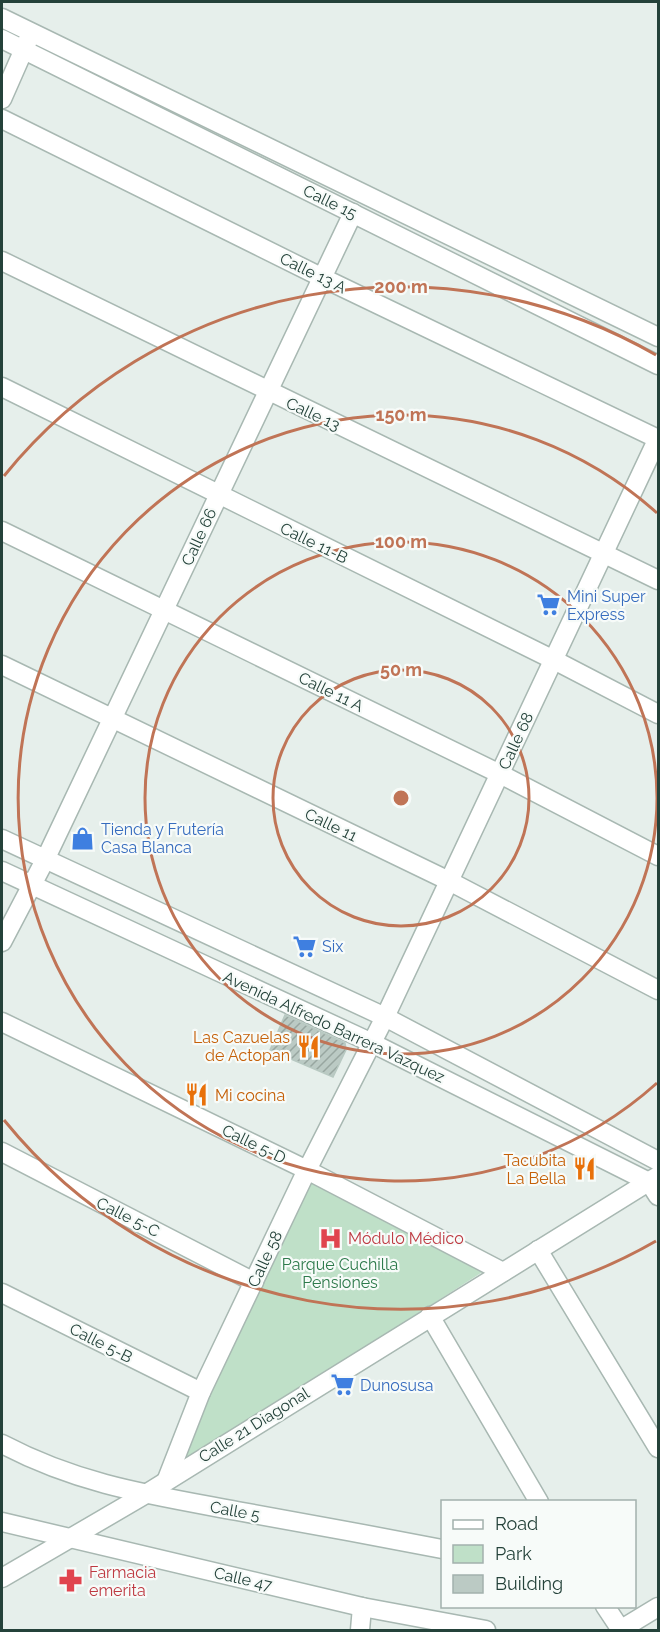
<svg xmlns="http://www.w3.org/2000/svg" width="660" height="1632" viewBox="0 0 660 1632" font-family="Raleway,sans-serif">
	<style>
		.park { fill: #bfe0c8 }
		.building { fill: url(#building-hatch); stroke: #b8c9c2; stroke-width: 1.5 }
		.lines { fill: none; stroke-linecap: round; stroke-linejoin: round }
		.minor-casing { stroke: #a8b8b2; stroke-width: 21 }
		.minor { stroke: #fff; stroke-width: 18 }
		.ring { fill: none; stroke: #c07456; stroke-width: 3 }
		.labels { text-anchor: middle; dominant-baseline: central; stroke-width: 4.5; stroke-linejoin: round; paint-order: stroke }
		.street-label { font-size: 16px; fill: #24423a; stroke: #f7fbf9 }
		.shop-label { font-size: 16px; fill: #366cbe; stroke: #f7fbf9; text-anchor: start }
		.food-label { font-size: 16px; fill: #c56008; stroke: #f7fbf9; text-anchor: end }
		.health-label { font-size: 16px; fill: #be3a42; stroke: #f7fbf9; text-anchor: start }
		.park-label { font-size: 16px; fill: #2d7a4b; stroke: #f7fbf9 }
		.centre { fill: #c07456; stroke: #f7fbf9; stroke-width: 3 }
		.ring-label { font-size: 18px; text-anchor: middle; font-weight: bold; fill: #c07456; stroke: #f7fbf9; stroke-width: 4.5; stroke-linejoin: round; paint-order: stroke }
	</style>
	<defs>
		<pattern id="building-hatch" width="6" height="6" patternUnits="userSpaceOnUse" patternTransform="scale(1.5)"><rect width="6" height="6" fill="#bbcac4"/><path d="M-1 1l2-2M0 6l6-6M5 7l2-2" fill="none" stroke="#98a6a0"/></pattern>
	</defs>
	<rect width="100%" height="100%" fill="#e6efeb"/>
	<!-- park -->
	<polygon class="park" points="305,1174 487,1269 176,1469"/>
	<!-- building -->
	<polygon class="building" points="285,1015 345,1043 346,1050 333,1077 270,1050"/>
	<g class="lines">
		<defs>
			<g id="minor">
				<polyline points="2,18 658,337"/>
				<polyline points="2,39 658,365"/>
				<polyline points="2,99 28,40"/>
				<polyline points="2,119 323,278 658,439"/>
				<polyline points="2,261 658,580"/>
				<polyline points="2,387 554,660 658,714"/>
				<polyline points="2,531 500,774 658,856"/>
				<polyline points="2,665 449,881 658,990"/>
				<polyline points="2,839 385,1017 658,1161"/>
				<polyline points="2,871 370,1042 649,1182 658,1196"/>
				<polyline points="2,942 45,860 353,213"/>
				<polyline points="2,1022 307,1170 503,1272"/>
				<polyline points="2,1152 254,1282"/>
				<polyline points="538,1250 658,1448"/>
				<polyline points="2,1293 201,1392"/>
				<polyline points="430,1316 539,1502"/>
				<path d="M 2,1444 C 80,1485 151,1495 237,1511 C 305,1523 374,1536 442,1549"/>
				<polyline points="167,1479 201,1392 305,1174 385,1017 658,438"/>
				<polyline points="2,1522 362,1607 486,1630"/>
				<polyline points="2,1578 146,1494 658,1176"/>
				<polyline points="605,1606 621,1630"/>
				<polyline points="360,1630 362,1607"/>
				<polyline points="620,1630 658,1607"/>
			</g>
		</defs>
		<!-- minor casing -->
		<use href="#minor" class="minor-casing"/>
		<!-- minor -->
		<use href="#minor" class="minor"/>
	</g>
	<!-- distance rings -->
	<g class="ring">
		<circle cx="401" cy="798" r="128"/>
		<circle cx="401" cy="798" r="256"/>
		<path d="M657 1083A383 383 0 1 1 657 513"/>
		<path d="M656 1241A511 511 0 0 1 4 1120M4 476A511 511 0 0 1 656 355"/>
	</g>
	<!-- icons -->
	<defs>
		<symbol id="supermarket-bare" viewBox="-9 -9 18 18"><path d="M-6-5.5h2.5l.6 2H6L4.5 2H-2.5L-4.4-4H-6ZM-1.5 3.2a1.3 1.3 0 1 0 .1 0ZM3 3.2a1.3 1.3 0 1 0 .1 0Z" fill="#3f7fe0" stroke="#f7fbf9" stroke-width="2.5" paint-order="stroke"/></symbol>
		<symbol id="shop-bare" viewBox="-9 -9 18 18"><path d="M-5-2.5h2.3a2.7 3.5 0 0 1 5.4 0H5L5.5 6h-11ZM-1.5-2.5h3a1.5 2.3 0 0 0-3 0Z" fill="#3f7fe0" stroke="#f7fbf9" stroke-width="2.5" paint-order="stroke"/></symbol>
		<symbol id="restaurant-bare" viewBox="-9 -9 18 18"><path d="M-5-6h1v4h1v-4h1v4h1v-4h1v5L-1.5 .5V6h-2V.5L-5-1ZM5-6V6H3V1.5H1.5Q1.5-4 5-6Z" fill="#e8710a" stroke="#f7fbf9" stroke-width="2.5" paint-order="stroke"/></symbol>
		<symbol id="hospital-bare" viewBox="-9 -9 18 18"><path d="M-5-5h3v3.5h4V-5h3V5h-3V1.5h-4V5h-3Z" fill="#e0444e" stroke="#f7fbf9" stroke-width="2.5" paint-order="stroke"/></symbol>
		<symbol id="pharmacy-bare" viewBox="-9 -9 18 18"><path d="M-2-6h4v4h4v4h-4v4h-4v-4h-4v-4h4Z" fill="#e0444e" stroke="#f7fbf9" stroke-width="2.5" paint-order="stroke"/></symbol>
	</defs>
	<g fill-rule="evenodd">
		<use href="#supermarket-bare" x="532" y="588" width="33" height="33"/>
		<use href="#shop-bare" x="66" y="822" width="33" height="33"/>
		<use href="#supermarket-bare" x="288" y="930" width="33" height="33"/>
		<use href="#restaurant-bare" x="292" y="1030" width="33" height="33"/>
		<use href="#restaurant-bare" x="180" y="1078" width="33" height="33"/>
		<use href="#restaurant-bare" x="568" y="1152" width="33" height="33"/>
		<use href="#hospital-bare" x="314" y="1222" width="33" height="33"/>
		<use href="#supermarket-bare" x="326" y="1368" width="33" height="33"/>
		<use href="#pharmacy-bare" x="54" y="1564" width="33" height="33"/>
	</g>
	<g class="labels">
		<!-- street labels -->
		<g class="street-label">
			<text transform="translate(330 202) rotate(26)">Calle 15</text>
			<text transform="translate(313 273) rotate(26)">Calle 13 A</text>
			<text transform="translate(313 414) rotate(25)">Calle 13</text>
			<text transform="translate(199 537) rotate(-65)">Calle 66</text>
			<text transform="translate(314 543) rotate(26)">Calle 11-B</text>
			<text transform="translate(331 692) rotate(26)">Calle 11 A</text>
			<text transform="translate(516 741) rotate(-65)">Calle 68</text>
			<text transform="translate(331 825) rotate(26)">Calle 11</text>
			<text transform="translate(334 1027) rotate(25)">Avenida Alfredo Barrera Vazquez</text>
			<text transform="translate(254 1144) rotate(26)">Calle 5-D</text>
			<text transform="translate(128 1217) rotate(27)">Calle 5-C</text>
			<text transform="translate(265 1259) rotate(-65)">Calle 58</text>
			<text transform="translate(101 1343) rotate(27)">Calle 5-B</text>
			<text transform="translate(254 1425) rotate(-32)">Calle 21 Diagonal</text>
			<text transform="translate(235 1511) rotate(10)">Calle 5</text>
			<text transform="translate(243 1579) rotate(13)">Calle 47</text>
		</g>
		<!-- shop labels -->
		<g class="shop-label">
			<text x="567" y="596">Mini Super<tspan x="567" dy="18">Express</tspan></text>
			<text x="101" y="829">Tienda y Frutería<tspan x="101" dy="18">Casa Blanca</tspan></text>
			<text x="322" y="946">Six</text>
			<text x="360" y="1385">Dunosusa</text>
		</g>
		<!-- food labels -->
		<g class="food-label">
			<text x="290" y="1037">Las Cazuelas<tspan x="290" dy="18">de Actopan</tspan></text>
			<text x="215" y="1095" text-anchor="start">Mi cocina</text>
			<text x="566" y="1160">Tacubita<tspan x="566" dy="18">La Bella</tspan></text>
		</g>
		<!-- health labels -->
		<g class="health-label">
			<text x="348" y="1238">Módulo Médico</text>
			<text x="89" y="1572">Farmacia<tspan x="89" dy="18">emerita</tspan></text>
		</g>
		<!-- park labels -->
		<g class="park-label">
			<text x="340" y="1264">Parque Cuchilla<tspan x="340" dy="18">Pensiones</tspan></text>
		</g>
	</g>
	<circle cx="401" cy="798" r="9" class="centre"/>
	<g class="ring-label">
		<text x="401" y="293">200 m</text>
		<text x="401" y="421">150 m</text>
		<text x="401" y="548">100 m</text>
		<text x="401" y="676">50 m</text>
	</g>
	<!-- border -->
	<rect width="660" height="1632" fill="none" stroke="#24423a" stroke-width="6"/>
	<!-- legend -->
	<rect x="441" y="1500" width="195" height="108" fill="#f7fbf9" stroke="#a3b1ad" stroke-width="1.5"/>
	<rect x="453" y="1520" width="30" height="9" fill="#ffffff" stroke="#a3b1ad" stroke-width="1.5"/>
	<text x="495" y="1530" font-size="18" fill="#24423a">Road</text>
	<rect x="453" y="1545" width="30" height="18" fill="#bfe0c8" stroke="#a3b1ad" stroke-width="1.5"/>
	<text x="495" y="1560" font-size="18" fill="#24423a">Park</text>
	<rect x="453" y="1575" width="30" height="18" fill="#bbcac4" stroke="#a3b1ad" stroke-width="1.5"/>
	<text x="495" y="1590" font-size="18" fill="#24423a">Building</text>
</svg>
